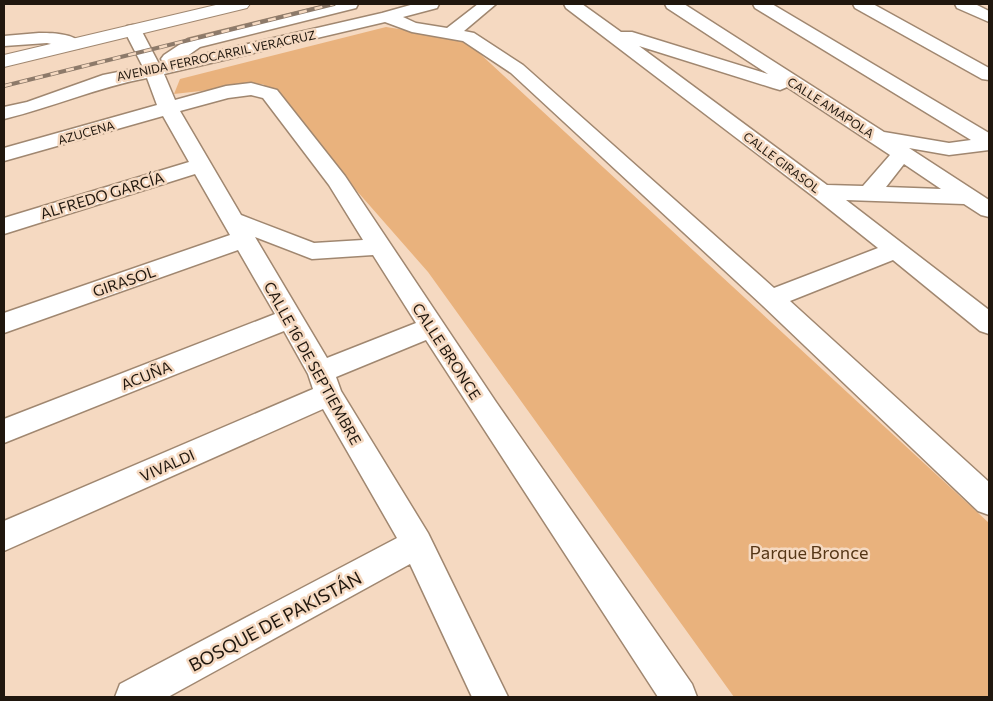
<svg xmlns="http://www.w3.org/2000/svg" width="993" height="701" viewBox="0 0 993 701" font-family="Commissioner,sans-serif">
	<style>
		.green { fill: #e9b27d }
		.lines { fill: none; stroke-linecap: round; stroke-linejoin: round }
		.minor-casing { stroke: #a08770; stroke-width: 3 }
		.tertiary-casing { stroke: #a08770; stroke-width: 2 }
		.minor { fill: #fff; fill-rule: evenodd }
		.tertiary { fill: #fff; fill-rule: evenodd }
		.rail-casing { stroke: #8d7a6a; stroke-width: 4 }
		.rail { stroke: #f5d9c1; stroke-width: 2.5; stroke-dasharray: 8; stroke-linecap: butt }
		.labels { text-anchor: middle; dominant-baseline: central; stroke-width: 5; stroke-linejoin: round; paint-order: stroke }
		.far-street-label { font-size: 12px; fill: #20170e; stroke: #f5d9c1 }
		.street-label { font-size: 15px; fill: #20170e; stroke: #f5d9c1 }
		.near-park-label { font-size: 18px; fill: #553616; stroke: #f5d9c1 }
		.near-street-label { font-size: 18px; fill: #20170e; stroke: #f5d9c1 }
	</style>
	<rect width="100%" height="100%" fill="#f5d9c1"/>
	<!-- green -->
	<polygon class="green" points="386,27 464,39 989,523 989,697 734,697 428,272 263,84 174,94 180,79"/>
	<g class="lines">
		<defs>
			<g id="minor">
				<path d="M 331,4 L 358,4 L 356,8 L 200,47 L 183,59 L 382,13 L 414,4 L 439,4 L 437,8 L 403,17 L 416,23 L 447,28 L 478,4 L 496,4 L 464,31 L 474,33 L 523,65 L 774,288 L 878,248 L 814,197 L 566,8 L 564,4 L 582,4 L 621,32 L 632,32 L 768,74 L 667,8 L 665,4 L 684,4 L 884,132 L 949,143 L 971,140 L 755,8 L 753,4 L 772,4 L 989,133 L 989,150 L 949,155 L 909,148 L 989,200 L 989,217 L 981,215 L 964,204 L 846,200 L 989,310 L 989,334 L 980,331 L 893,260 L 790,301 L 989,482 L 989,515 L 978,511 L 762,305 L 511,73 L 463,41 L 412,32 L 385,22 L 164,74 L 175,100 L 226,86 L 251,83 L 277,90 L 345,176 L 496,402 L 692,684 L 697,697 L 658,697 L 426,340 L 336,377 L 341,391 L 428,533 L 508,697 L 472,697 L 410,564 L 168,697 L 115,697 L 120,684 L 397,538 L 323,409 L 4,551 L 4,521 L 313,389 L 308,374 L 284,331 L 4,443 L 4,419 L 275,314 L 238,250 L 4,333 L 4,313 L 230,235 L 195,174 L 4,234 L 4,218 L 189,162 L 163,116 L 4,161 L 4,148 L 157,105 L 147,78 C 98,87 53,107 4,119 L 4,107 L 27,102 L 103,75 L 143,67 L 124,30 L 127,26 L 133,25 L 139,26 L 159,64 L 164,63 L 161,59 L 164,55 L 188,39 ZM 639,46 L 773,88 L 780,90 L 787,87 L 890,155 L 863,186 L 827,185 ZM 251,95 L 263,98 L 329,185 L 363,240 L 314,243 L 241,215 L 180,111 L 228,98 ZM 904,164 L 941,189 L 886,187 ZM 255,237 L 312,259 L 373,255 L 416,323 L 327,358 Z"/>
				<polygon points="853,4 873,4 989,68 989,80 982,79 855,8"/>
				<polygon points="955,4 975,4 989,11 989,22 957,8"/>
				<path d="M 39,33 C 51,33 74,33 82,44 L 79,48 L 73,49 L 47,43 L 4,46 L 4,36 Z"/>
			</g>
			<polygon id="tertiary" points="220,4 250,4 247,8 4,67 4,55"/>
		</defs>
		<!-- minor casing -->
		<use href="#minor" class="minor-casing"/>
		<!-- tertiary casing -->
		<use href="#tertiary" class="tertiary-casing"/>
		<!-- minor -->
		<use href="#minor" class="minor"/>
		<!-- tertiary -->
		<use href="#tertiary" class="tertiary"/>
		<defs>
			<polyline id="rail" points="4,86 334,4"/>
		</defs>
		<!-- rail casing -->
		<use href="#rail" class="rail-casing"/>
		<!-- rail -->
		<use href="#rail" class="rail"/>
	</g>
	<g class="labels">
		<!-- far-street labels -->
		<g class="far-street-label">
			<text transform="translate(216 55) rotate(-12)">AVENIDA FERROCARRIL VERACRUZ</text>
			<text transform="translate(831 107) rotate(33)">CALLE AMAPOLA</text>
			<text transform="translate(86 132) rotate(-16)">AZUCENA</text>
			<text transform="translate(782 162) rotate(37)">CALLE GIRASOL</text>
		</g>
		<!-- street labels -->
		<g class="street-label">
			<text transform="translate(102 195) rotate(-17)">ALFREDO GARCÍA</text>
			<text transform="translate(124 281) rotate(-19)">GIRASOL</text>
			<text transform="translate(447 351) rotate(57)">CALLE BRONCE</text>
			<text transform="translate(313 363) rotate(61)">CALLE 16 DE SEPTIEMBRE</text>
			<text transform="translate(146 375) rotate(-22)">ACUÑA</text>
			<text transform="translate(167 465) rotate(-24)">VIVALDI</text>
		</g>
		<!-- near-park labels -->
		<g class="near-park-label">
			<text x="809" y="552">Parque Bronce</text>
		</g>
		<!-- near-street labels -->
		<g class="near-street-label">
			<text transform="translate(275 621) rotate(-28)">BOSQUE DE PAKISTÁN</text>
		</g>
	</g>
	<!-- border -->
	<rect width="993" height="701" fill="none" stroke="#20170e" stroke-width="10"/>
</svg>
